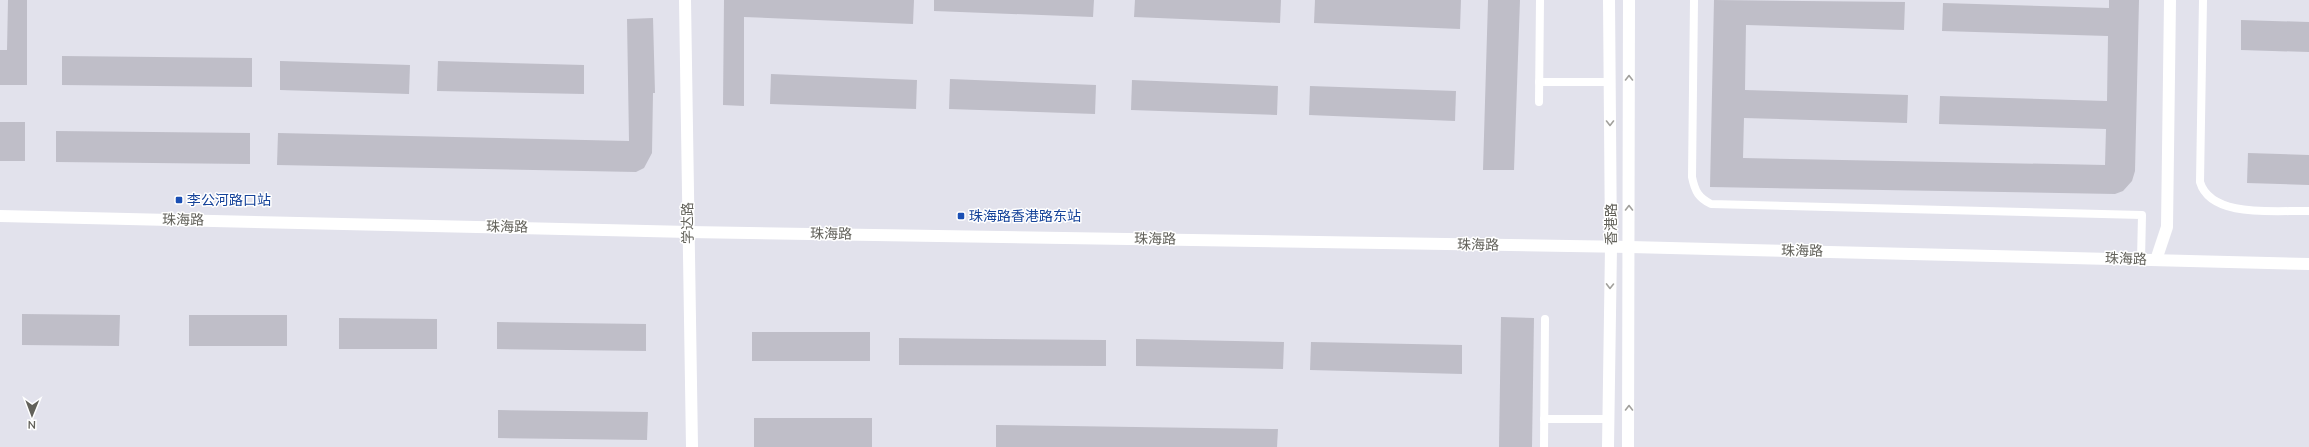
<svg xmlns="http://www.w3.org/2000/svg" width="2309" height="447" viewBox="0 0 2309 447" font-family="'Nunito Sans','Noto Sans SC',sans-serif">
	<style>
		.building { fill: #bfbec8 }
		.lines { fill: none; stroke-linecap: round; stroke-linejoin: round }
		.service { stroke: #fff; stroke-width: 8 }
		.minor { stroke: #fff; stroke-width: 12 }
		.secondary { stroke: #fff; stroke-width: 12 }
		.oneway { stroke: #a1a09c }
		.transit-dot { fill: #1a4fb4; stroke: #fff; stroke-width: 1.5 }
		.labels { text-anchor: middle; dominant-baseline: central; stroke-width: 3; stroke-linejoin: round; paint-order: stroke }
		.transit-label { font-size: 14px; fill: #164399; stroke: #fff; text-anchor: start }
		.street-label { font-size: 14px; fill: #62615a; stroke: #fff }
	</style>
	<rect width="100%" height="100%" fill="#e2e2ec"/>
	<!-- building -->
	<g class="building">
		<polygon points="8,0 27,0 27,85 0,85 0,50 7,50"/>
		<polygon points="724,0 914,0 913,24 744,17 744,106 723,105"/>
		<polygon points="934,0 1094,0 1093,17 934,11"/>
		<polygon points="1135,0 1281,0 1280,23 1134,17"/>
		<polygon points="1315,0 1461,0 1460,29 1314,23"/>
		<polygon points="1488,0 1520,0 1514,170 1483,170"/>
		<polygon points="1714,0 1905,2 1904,30 1746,25 1745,90 1908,95 1907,123 1744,118 1743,158 2105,165 2106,129 1939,124 1940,96 2107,101 2108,36 1942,31 1943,3 2109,8 2109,0 2139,0 2135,171 2132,181 2123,191 2115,194 1710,187"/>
		<polygon points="653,18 655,93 653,93 652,153 644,168 636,172 277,165 278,133 629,141 627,19"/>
		<polygon points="2241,20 2309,22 2309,52 2241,50"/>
		<polygon points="62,56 252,58 252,87 62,85"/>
		<polygon points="280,61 410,65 409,94 280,90"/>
		<polygon points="438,61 584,65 584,94 437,91"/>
		<polygon points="771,74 917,80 916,109 770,104"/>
		<polygon points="950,79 1096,85 1095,114 949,109"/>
		<polygon points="1132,80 1278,86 1277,115 1131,110"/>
		<polygon points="1310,86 1456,91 1455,121 1309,115"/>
		<rect x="0" y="122" width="25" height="39"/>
		<polygon points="56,131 250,133 250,164 56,162"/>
		<polygon points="2248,153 2309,155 2309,185 2247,183"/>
		<polygon points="22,314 120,315 119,346 22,345"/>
		<rect x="189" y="315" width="98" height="31"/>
		<polygon points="1501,317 1534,318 1532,447 1499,447"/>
		<polygon points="339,318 437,319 437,349 339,349"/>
		<polygon points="497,322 646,324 646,351 497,349"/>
		<rect x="752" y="332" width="118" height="29"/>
		<polygon points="899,338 1106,340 1106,366 899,365"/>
		<polygon points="1136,339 1284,342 1283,369 1136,366"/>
		<polygon points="1311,342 1462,345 1462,374 1310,370"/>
		<polygon points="498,410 648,412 647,440 498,438"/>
		<rect x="754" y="418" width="118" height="29"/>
		<polygon points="996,425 1278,429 1277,447 996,447"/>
	</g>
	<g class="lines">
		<!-- service -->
		<g class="service">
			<path d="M 1694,0 L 1692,177 C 1695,192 1699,198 1711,204 L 2142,215 L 2141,260"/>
			<path d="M 2203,0 L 2200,182 C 2211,219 2277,210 2309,211"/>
			<polyline points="1539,82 1610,82"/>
			<polyline points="1539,102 1540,0"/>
			<polyline points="1544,419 1609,419"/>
			<polyline points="1544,447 1545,319"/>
		</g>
		<!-- minor -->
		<g class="minor">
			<polyline points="685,0 692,447"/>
			<polyline points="2156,260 2167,227 2170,0"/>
		</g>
		<!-- secondary -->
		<g class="secondary">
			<polyline points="0,216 689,232 1630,247 2309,264"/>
			<polyline points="1608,447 1611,247 1609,0"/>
			<polyline points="1628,447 1629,0"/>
		</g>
	</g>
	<!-- one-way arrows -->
	<defs><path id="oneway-chevron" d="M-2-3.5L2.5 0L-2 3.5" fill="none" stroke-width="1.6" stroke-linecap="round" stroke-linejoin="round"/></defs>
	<g class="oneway">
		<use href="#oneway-chevron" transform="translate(1629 78) rotate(-90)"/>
		<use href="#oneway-chevron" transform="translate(1610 123) rotate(90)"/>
		<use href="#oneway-chevron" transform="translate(1629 208) rotate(-90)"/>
		<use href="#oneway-chevron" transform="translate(1610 286) rotate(91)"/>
		<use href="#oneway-chevron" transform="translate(1629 408) rotate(-90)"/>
	</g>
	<!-- markers -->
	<g class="transit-dot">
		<rect x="175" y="196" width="8" height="8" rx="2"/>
		<rect x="957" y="212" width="8" height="8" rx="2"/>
	</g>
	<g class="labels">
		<!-- transit labels -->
		<g class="transit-label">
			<text x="187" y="200">李公河路口站</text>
			<text x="969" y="216">珠海路香港路东站</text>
		</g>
		<!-- street labels -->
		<g class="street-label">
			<text transform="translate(183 220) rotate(1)">珠海路</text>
			<text transform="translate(688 223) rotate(-91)">学达路</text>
			<text transform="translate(1611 224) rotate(-90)">香港路</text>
			<text transform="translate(507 227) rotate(1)">珠海路</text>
			<text transform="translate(831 234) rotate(1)">珠海路</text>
			<text transform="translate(1155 239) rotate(1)">珠海路</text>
			<text transform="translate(1478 245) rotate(1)">珠海路</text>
			<text transform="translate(1802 251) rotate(1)">珠海路</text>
			<text transform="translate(2126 259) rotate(2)">珠海路</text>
		</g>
	</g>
	<!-- north arrow -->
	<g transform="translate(32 415) rotate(181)" stroke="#ffffff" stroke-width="3" paint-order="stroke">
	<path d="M0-3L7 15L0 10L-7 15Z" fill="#62615a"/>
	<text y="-6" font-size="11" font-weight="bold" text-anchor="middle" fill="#62615a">N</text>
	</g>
</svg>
